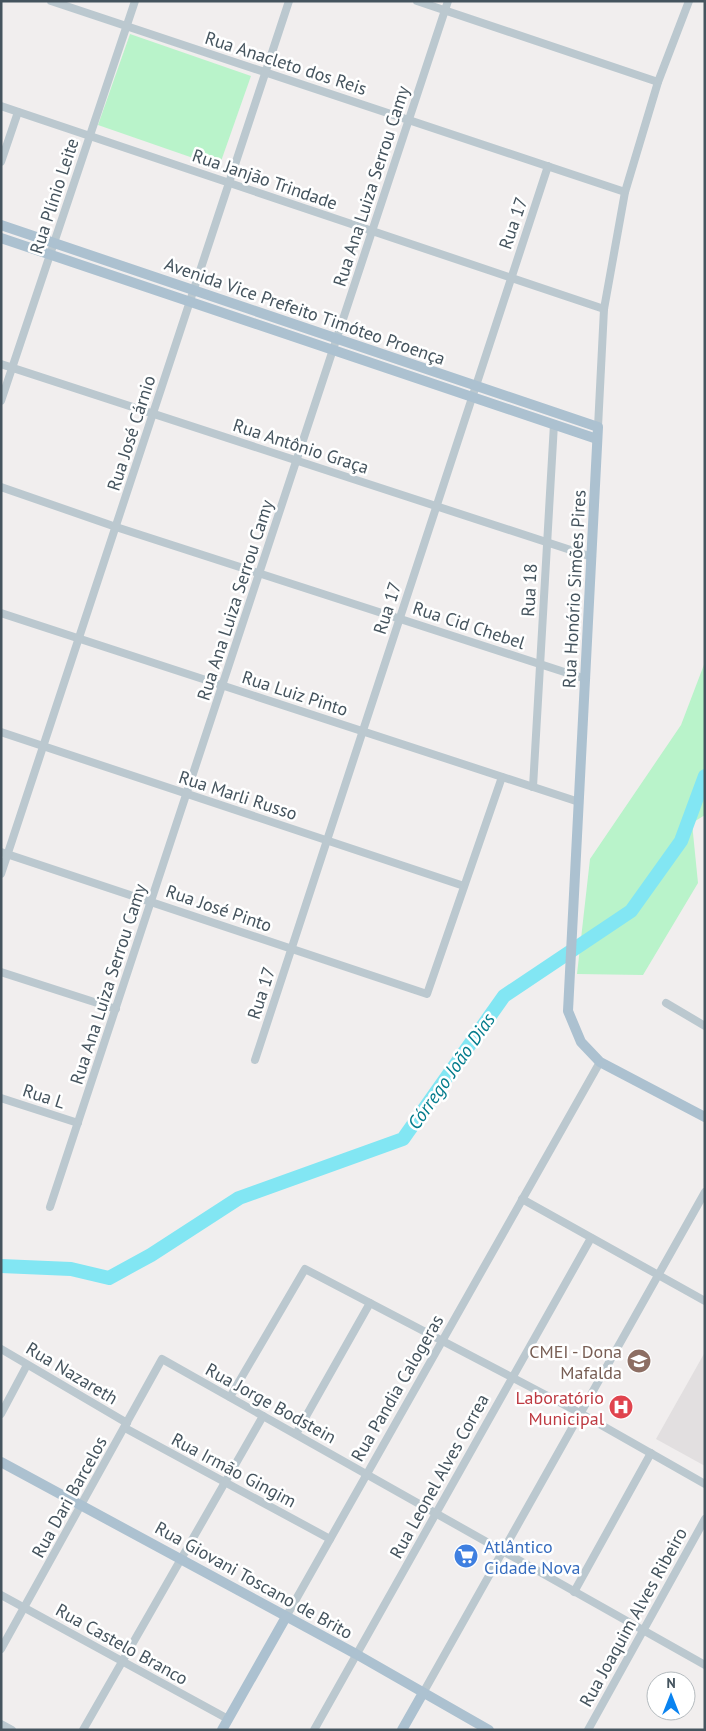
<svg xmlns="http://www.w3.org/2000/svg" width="706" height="1731" viewBox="0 0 706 1731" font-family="'PT Sans',sans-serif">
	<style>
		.education { fill: #e2dfe0 }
		.green { fill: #b9f3ca }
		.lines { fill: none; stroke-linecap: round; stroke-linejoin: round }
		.river { stroke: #82e6f3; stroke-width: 14 }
		.minor { stroke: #bbc8cf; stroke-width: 8 }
		.major { stroke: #acc1d0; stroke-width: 10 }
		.labels { text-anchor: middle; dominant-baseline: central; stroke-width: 5; stroke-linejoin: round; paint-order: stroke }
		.street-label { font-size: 18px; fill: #45545e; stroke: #fff }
		.education-label { font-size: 18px; fill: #785e54; stroke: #fff; text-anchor: end }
		.health-label { font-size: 18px; fill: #be3a42; stroke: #fff; text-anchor: end }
		.shop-label { font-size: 18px; fill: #366cbe; stroke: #fff; text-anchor: start }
		.water-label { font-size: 19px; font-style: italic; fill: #047c8c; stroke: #fff }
	</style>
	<rect width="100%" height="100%" fill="#f1eeee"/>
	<!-- education -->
	<polygon class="education" points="705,1352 705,1466 656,1439"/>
	<!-- green -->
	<g class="green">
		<polygon points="130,34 251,76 219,167 98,125"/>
		<polygon points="705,662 705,815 692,823 698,883 643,975 577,974 590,859 681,725"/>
	</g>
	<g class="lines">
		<!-- river -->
		<polyline class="river" points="1,1266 71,1269 109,1278 151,1255 239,1198 403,1139 504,996 631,911 681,841 705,776"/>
		<!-- minor -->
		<g class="minor">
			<polyline points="51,1 625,192"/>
			<polyline points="417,1 658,82"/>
			<polyline points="1,106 604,309"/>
			<polyline points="1,162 18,112"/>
			<polyline points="1,364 592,557"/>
			<polyline points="1,401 135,1"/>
			<polyline points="598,427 604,309 625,192 658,82 689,1"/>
			<polyline points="1,487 116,527 586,679"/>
			<polyline points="1,613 579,802"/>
			<polyline points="1,732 464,886"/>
			<polyline points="533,787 554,424"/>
			<polyline points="1,852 427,994 502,777"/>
			<polyline points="1,874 289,1"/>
			<polyline points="1,972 116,1009"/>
			<polyline points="666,1003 705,1026"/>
			<polyline points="255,1060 548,166"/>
			<polyline points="1,1098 78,1123"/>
			<polyline points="522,1199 705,1301"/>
			<polyline points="50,1207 448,1"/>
			<polyline points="1,1349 127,1423"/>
			<polyline points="230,1397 305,1269 580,1413 705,1484"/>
			<polyline points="1,1414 27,1365"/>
			<polyline points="125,1428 330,1539"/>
			<polyline points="296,1434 370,1303"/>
			<polyline points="574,1592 651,1453"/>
			<polyline points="1,1595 228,1719"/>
			<polyline points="286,1617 600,1062"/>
			<polyline points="1,1649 162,1359 705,1665"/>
			<polyline points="423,1693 705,1192"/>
			<polyline points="1,1724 12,1730"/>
			<polyline points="83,1730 263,1416"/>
			<polyline points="314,1730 591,1238"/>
			<polyline points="588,1730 705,1519"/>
		</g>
		<!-- major -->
		<g class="major">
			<polyline points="1,225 598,427 568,1011 581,1042 600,1062 705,1117"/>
			<polyline points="1,238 597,439"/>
			<polyline points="1,1462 356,1654 489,1730"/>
			<polyline points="222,1730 286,1617"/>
			<polyline points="402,1730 423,1693"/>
		</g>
	</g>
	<!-- icons -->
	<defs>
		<symbol id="school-disc" viewBox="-11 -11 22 22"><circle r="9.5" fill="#8d6e63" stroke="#fff"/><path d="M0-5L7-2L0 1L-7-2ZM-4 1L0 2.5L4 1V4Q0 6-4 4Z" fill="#fff"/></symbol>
		<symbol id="hospital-disc" viewBox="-11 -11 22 22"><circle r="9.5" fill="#e0444e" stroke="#fff"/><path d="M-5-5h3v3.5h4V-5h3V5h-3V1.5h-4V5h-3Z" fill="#fff"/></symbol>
		<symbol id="supermarket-disc" viewBox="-11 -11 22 22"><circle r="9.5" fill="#3f7fe0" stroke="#fff"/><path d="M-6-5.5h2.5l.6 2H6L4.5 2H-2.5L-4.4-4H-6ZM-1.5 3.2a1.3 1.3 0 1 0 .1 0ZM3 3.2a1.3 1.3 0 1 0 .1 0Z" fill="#fff"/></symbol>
	</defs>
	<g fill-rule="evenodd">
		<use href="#school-disc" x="625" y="1347" width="28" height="28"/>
		<use href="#hospital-disc" x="607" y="1393" width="28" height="28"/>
		<use href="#supermarket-disc" x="452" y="1542" width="28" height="28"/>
	</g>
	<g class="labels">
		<!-- street labels -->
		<g class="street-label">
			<text transform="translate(286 63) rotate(18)">Rua Anacleto dos Reis</text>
			<text transform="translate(265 179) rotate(19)">Rua Janjão Trindade</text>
			<text transform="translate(371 186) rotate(-72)">Rua Ana Luiza Serrou Camy</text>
			<text transform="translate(54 196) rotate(-72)">Rua Plínio Leite</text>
			<text transform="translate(513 223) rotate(-71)">Rua 17</text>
			<text transform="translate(305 311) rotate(19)">Avenida Vice Prefeito Timóteo Proença</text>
			<text transform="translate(131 433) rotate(-72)">Rua José Cárnio</text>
			<text transform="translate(301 446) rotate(18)">Rua Antônio Graça</text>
			<text transform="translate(574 589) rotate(-87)">Rua Honório Simões Pires</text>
			<text transform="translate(529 590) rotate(-87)">Rua 18</text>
			<text transform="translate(235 600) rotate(-72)">Rua Ana Luiza Serrou Camy</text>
			<text transform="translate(387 608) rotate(-72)">Rua 17</text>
			<text transform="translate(469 625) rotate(18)">Rua Cid Chebel</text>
			<text transform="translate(295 693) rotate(18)">Rua Luiz Pinto</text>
			<text transform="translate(238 795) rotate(18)">Rua Marli Russo</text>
			<text transform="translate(219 908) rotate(19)">Rua José Pinto</text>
			<text transform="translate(108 984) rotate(-72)">Rua Ana Luiza Serrou Camy</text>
			<text transform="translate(261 993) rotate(-72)">Rua 17</text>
			<text transform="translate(44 1096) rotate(18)">Rua L</text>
			<text transform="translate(72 1373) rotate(31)">Rua Nazareth</text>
			<text transform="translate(397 1388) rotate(-60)">Rua Pandia Calogeras</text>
			<text transform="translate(271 1403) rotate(29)">Rua Jorge Bodstein</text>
			<text transform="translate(234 1470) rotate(28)">Rua Irmão Gingim</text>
			<text transform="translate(439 1476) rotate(-61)">Rua Leonel Alves Correa</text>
			<text transform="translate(69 1497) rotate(-61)">Rua Dari Barcelos</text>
			<text transform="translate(254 1580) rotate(29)">Rua Giovani Toscano de Brito</text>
			<text transform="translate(633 1617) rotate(-61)">Rua Joaquim Alves Ribeiro</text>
			<text transform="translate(122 1644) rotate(29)">Rua Castelo Branco</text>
		</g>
		<!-- education labels -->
		<g class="education-label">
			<text x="622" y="1351">CMEI - Dona<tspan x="622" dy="21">Mafalda</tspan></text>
		</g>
		<!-- health labels -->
		<g class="health-label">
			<text x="604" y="1397">Laboratório<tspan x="604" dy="21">Municipal</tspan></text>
		</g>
		<!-- shop labels -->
		<g class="shop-label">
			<text x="484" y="1546">Atlântico<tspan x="484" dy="21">Cidade Nova</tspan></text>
		</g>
		<!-- water labels -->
		<g class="water-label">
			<text transform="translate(451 1071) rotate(-55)">Córrego João Dias</text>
		</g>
	</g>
	<!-- border -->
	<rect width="706" height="1731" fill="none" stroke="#45545e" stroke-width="5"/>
	<!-- north arrow -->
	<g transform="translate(671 1696)"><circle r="24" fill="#ffffff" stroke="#b5bbbf"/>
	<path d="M0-4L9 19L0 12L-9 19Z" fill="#0a83f0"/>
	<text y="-8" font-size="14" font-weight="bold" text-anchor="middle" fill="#45545e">N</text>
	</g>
</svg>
